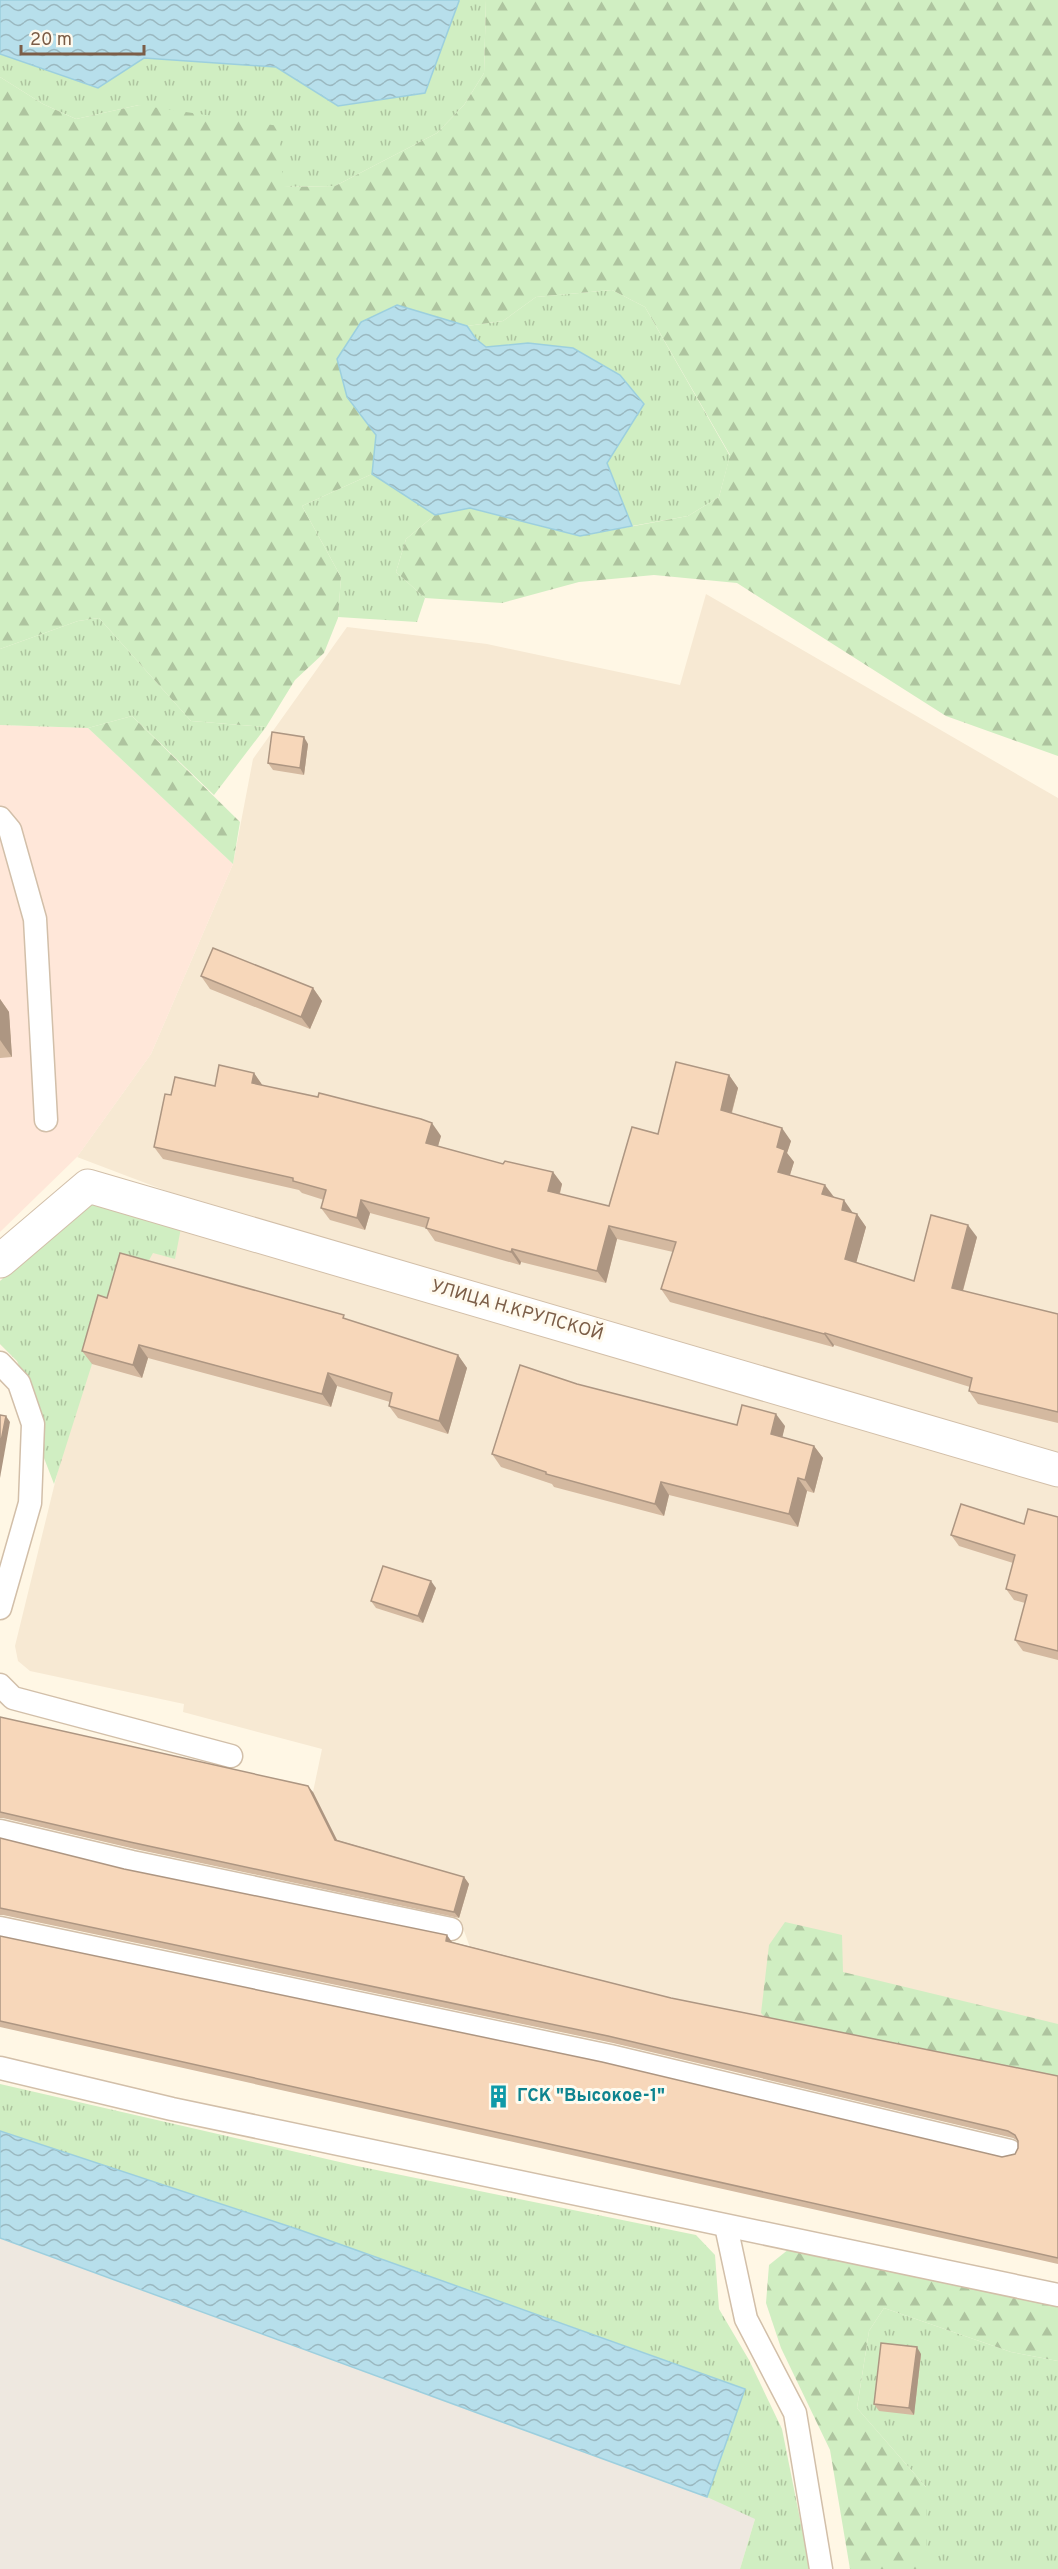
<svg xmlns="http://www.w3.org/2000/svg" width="1058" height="2569" viewBox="0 0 1058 2569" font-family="Overpass,sans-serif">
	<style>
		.residential { fill: #f7e9d3 }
		.commercial { fill: #ffe7d9 }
		.industrial { fill: #eee8e0 }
		.grass { fill: url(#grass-tufts) }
		.forest { fill: url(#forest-firs) }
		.water { fill: url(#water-waves); stroke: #9ccfde; stroke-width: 1.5 }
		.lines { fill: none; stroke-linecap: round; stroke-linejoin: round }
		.service-casing { stroke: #d2bfa9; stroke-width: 25 }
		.minor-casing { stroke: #d2bfa9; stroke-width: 35 }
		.service { stroke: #fff; stroke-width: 22 }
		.minor { stroke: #fff; stroke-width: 33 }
		.wall { fill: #d4b9a0 }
		.shaded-wall { fill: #ad9682 }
		.building { fill: #f7d7ba; stroke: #ad9682; stroke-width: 1.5 }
		.labels { text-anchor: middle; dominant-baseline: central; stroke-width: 6; stroke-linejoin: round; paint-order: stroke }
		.street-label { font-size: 18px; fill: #7b5d47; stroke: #fffaee }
		.culture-label { font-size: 18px; font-weight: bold; fill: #0d838f; stroke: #fffaee; text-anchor: start }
	</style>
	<defs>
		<pattern id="grass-tufts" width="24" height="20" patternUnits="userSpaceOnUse" patternTransform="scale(1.5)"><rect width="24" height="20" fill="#d0eec2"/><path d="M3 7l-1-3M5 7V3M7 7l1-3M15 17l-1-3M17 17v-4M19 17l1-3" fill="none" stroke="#aec49f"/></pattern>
		<pattern id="forest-firs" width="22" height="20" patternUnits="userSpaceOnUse" patternTransform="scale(1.5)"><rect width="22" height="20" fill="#d0eec2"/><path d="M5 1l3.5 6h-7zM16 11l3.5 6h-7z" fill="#aec49f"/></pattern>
		<pattern id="water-waves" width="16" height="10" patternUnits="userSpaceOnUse" patternTransform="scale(1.5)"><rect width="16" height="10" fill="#b7dfeb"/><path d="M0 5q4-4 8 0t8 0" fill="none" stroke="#9ab8c0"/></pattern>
	</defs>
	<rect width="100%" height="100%" fill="#fff7e5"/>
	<!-- residential -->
	<g class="residential">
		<polygon points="706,594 1058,798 1058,1458 280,1234 77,1157 151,1054 233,864 253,759 347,627 487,644 680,685"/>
		<polygon points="94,1203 1058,1486 1058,2082 675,2004 472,1953 459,1917 334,1844 313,1792 322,1749 183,1712 184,1704 30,1671 18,1661 15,1646 61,1458 17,1361 0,1344 0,1281"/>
	</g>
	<!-- commercial -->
	<polygon class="commercial" points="0,725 88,728 233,864 151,1054 77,1157 0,1232"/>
	<!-- industrial -->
	<polygon class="industrial" points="0,2102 782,2429 740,2569 0,2569"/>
	<!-- grass -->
	<g class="grass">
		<polygon points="459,0 486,0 484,73 464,105 437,133 335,186 283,187 139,105 76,119 43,104 0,77 0,54 98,88 144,58 276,67 338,106 425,93"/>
		<polygon points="612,290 645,307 730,456 719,497 688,516 632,526 607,463 644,404 620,375 573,348 528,343 486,347 476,339 467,326 503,321 536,297"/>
		<polygon points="372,474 435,515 406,539 396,572 425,598 417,622 338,617 341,577 302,506"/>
		<polygon points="99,618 191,721 266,727 214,795 132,716 88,728 0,725 0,649 78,621"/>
		<polygon points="94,1203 181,1228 175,1259 153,1253 92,1364 54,1484 44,1458 36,1403 17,1361 0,1344 0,1281"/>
		<polygon points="0,2084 357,2166 696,2235 715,2255 719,2309 749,2360 782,2429 810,2569 740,2569 755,2519 707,2497 745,2389 300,2230 0,2131"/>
		<polygon points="884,2308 1011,2352 1058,2361 1058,2569 926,2569 926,2487 857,2408 869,2331"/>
	</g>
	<!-- forest -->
	<g class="forest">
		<polygon points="486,0 1058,0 1058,756 946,716 737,583 654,575 579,582 502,603 425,598 396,572 406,539 435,515 470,508 580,536 688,516 719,497 730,455 645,307 612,290 536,297 503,321 467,326 397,305 347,397 376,435 372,474 302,506 341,577 338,618 324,653 295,680 266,727 191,721 99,618 78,621 0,649 0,77 43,104 76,119 139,105 279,126 283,187 335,186 437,133 464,105 484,73"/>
		<polygon points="132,716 240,822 233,864 88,728"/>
		<polygon points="785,1922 842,1935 843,1972 1058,2024 1058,2082 771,2024 761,2013 769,1945"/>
		<polygon points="789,2249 1058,2307 1058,2361 1011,2352 884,2308 869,2331 857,2408 926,2487 926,2569 850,2569 830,2450 781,2348 766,2303 769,2265"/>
	</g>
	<!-- water -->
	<g class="water">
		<polygon points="0,0 459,0 459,1 425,93 338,106 276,67 144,58 98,88 0,54"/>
		<polygon points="397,305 467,326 476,339 486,347 528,343 573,348 620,375 644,404 607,463 632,526 580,536 470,508 435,515 372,474 376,435 347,397 337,359 361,322"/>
		<polygon points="0,2131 300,2230 745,2389 707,2497 0,2238"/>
	</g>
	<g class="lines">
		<defs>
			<g id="service">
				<polyline points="0,818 10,830 35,919 46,1120"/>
				<polyline points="0,1363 19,1383 33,1424 30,1503 0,1608"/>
				<polyline points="0,1685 13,1698 231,1756"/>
				<polyline points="0,1831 132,1862 451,1929"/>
				<polyline points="0,1928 610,2056 1010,2151"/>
				<polyline points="0,2068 172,2109 1058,2295"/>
				<polyline points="726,2226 746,2319 795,2413 821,2569"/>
			</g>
			<polyline id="minor" points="0,1261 88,1186 1058,1470"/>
		</defs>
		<!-- service casing -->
		<use href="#service" class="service-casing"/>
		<!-- minor casing -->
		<use href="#minor" class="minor-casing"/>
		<!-- service -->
		<use href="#service" class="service"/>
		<!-- minor -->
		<use href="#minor" class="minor"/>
	</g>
	<!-- wall -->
	<g class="wall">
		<polygon points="308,744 304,775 273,770 268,763"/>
		<polygon points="201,976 313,988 322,1001 310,1029 210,989"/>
		<polygon points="0,999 9,1012 12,1057 0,1058"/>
		<polygon points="254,1073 262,1085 441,1136 438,1146 503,1164 553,1172 562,1184 560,1194 609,1206 658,1134 729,1075 738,1088 732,1113 791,1141 787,1153 794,1162 790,1175 834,1197 853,1213 857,1214 866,1227 856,1262 914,1281 977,1237 963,1291 1058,1314 1058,1423 978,1404 969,1391 970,1387 834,1345 833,1347 670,1302 661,1289 673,1252 617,1239 606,1283 521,1262 520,1265 435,1241 426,1228 370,1213 365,1230 330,1220 321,1208 324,1200 302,1193 299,1190 163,1159 154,1147 171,1095 215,1086"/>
		<polygon points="107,1298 347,1320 458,1355 467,1368 448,1434 398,1418 389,1406 390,1402 337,1386 331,1407 148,1358 142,1378 92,1364 82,1351"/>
		<polygon points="577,1384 737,1425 785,1426 782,1437 814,1446 823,1458 814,1493 807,1491 798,1527 669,1495 664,1516 554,1487 552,1484 501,1467 492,1454"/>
		<polygon points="1058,1517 1058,1660 1023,1651 1015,1640 1025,1603 1014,1600 1006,1589 1013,1563 959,1546 951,1535 1024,1524"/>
		<polygon points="436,1588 423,1623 376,1608 371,1601"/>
		<polygon points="0,1717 313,1792 337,1840 464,1877 469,1884 459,1918 135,1849 3,1818 0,1818"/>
		<polygon points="0,1838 124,1869 452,1942 671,1998 1058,2076 1058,2264 0,2027 0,1936 1002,2157 1015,2154 1018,2148 1018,2141 1013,2138 613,2043 3,1915 0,1915"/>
		<polygon points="921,2354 914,2415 879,2411 874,2404"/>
	</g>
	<!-- shaded-wall -->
	<g class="shaded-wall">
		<polygon points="304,737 308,744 304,775 300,768"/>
		<polygon points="313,988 322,1001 310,1029 301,1017"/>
		<polygon points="0,999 9,1012 12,1057 0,1040"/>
		<polygon points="254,1073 263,1086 252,1083"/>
		<polygon points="729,1075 738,1088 729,1122 721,1110"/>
		<polygon points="432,1123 441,1136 435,1156 426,1143"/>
		<polygon points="782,1128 791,1141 787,1153 794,1162 787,1184 778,1172 777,1147"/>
		<polygon points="553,1172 562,1184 557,1203 548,1191"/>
		<polygon points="825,1185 834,1197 822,1194"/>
		<polygon points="361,1200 370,1213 365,1230 357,1218"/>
		<polygon points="844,1200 853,1213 842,1210"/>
		<polygon points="857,1214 866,1227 854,1271 845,1259"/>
		<polygon points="968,1225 977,1237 960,1301 952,1288"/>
		<polygon points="609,1226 617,1239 606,1283 597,1271"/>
		<polygon points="512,1249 521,1262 520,1265 511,1252"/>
		<polygon points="825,1333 834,1345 833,1347 824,1334"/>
		<polygon points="139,1345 148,1358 142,1378 133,1365"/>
		<polygon points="458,1355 467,1368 448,1434 439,1421"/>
		<polygon points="328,1373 337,1386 331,1407 322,1394"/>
		<polygon points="776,1414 785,1426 780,1447 771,1434"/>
		<polygon points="6,1416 10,1422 0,1478 0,1446"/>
		<polygon points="814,1446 823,1458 814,1493 805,1480"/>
		<polygon points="798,1478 807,1491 798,1527 789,1514"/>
		<polygon points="661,1482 669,1495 664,1516 655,1504"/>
		<polygon points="431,1581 436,1588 423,1623 418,1616"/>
		<polygon points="308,1786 313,1792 340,1846 335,1840"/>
		<polygon points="464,1877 469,1884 459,1918 454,1912"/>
		<polygon points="447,1935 452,1942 450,1948 446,1941"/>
		<polygon points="917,2347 921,2354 914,2415 909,2408"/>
	</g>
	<!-- building -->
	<g class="building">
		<polygon points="272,732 304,737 300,768 268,763"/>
		<polygon points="213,948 313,988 301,1017 201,976"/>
		<polygon points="676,1062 729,1075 721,1110 782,1128 777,1147 785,1150 778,1172 825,1185 822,1194 844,1200 842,1210 857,1214 845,1259 914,1281 931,1215 968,1225 952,1288 1058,1314 1058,1412 969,1391 972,1378 825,1333 824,1334 661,1289 676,1242 609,1226 597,1271 512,1249 511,1252 426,1228 429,1218 361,1200 357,1218 321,1208 326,1190 293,1181 293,1178 154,1147 165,1094 171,1095 175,1077 215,1086 219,1065 254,1073 252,1083 318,1097 319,1093 421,1119 432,1123 426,1143 503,1164 505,1161 553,1172 548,1191 609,1206 632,1127 658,1134"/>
		<polygon points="120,1253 344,1315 343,1318 458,1355 439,1421 389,1406 392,1393 328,1373 322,1394 139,1345 133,1365 82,1351 98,1295 107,1298"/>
		<polygon points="520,1365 577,1384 737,1425 742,1405 776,1414 771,1434 814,1446 805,1480 798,1478 789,1514 661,1482 655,1504 546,1474 546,1472 492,1454"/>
		<polygon points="0,1415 6,1416 0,1446"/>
		<polygon points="961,1504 1024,1524 1028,1509 1058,1517 1058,1651 1015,1640 1027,1595 1006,1589 1015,1555 951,1535"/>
		<polygon points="383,1566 431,1581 418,1616 371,1601"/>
		<polygon points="0,1717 308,1786 335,1840 464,1877 454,1912 130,1842 0,1812"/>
		<polygon points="0,1838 124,1869 447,1935 446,1941 671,1998 1058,2076 1058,2258 0,2021 0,1936 602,2062 1002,2157 1015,2154 1018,2148 1018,2141 1015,2135 1008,2131 608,2036 0,1908"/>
		<polygon points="881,2343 917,2347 909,2408 874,2404"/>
	</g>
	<!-- icons -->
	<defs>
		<symbol id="building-bare" viewBox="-9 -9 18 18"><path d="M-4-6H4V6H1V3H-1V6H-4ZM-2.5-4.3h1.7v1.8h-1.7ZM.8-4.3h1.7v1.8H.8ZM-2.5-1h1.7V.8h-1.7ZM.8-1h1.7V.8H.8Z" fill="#0f9aa8" stroke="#fffaee" stroke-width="2.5" paint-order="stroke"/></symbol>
	</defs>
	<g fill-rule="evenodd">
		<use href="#building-bare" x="482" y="2080" width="33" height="33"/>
	</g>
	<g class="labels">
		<!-- street labels -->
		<g class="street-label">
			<text transform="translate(517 1311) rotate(16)">УЛИЦА Н.КРУПСКОЙ</text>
		</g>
		<!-- culture labels -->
		<g class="culture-label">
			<text x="517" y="2096">ГСК "Высокое-1"</text>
		</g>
	</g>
	<!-- scale -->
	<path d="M21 45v9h123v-9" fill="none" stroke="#7b5d47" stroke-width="3"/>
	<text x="30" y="45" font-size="18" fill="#7b5d47" stroke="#fffaee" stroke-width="4.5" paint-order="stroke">20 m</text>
</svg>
